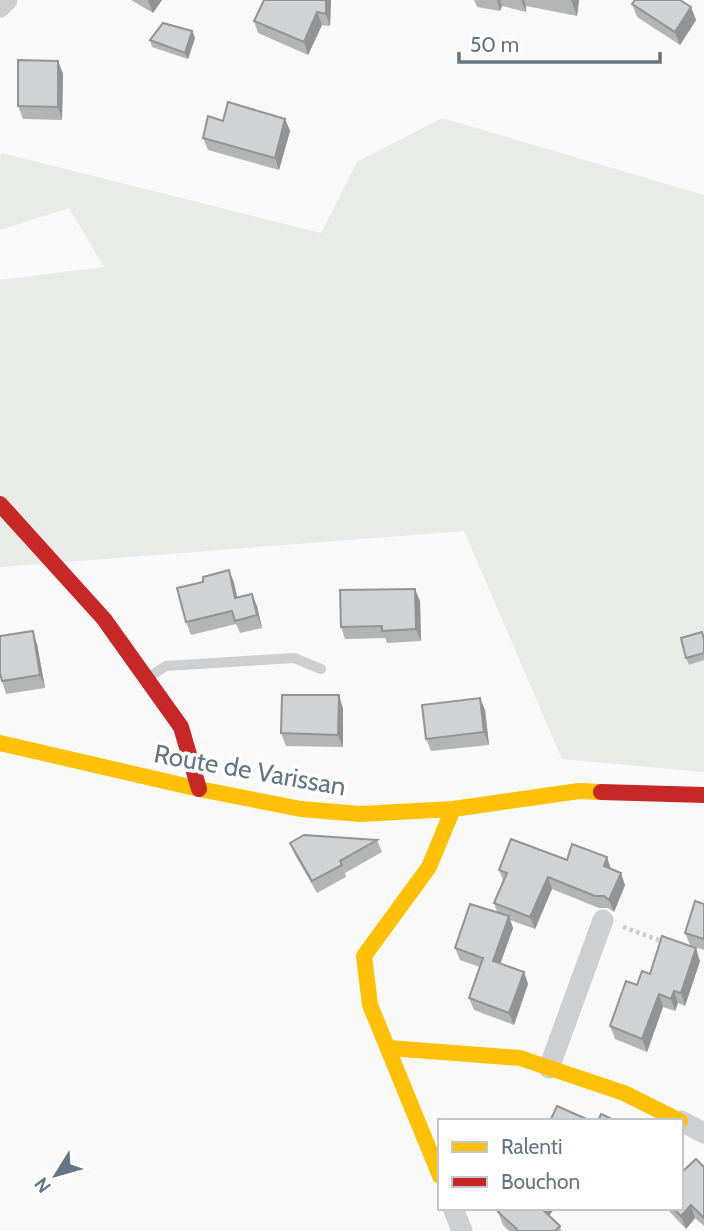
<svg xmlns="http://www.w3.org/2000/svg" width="704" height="1231" viewBox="0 0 704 1231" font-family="Cabin,sans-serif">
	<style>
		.green { fill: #e8ebe6 }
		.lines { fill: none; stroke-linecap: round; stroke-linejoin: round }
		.path { stroke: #cbcccd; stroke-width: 4.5; stroke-dasharray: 3.5 3.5; stroke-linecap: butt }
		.lane { stroke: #cecfd0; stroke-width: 10 }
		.street { stroke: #cecfd0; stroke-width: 21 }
		.slow { stroke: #ffc107; stroke-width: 16 }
		.jam { stroke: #c62828; stroke-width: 16 }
		.wall { fill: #b3b5b5 }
		.shaded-wall { fill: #929394 }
		.building { fill: #d0d2d3; stroke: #929394; stroke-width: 2 }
		.labels { text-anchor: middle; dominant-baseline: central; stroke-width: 7; stroke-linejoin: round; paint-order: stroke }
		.street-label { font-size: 26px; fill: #657683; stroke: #fff }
	</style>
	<rect width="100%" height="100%" fill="#f9f9f9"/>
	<!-- green -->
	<polygon class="green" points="442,118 704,195 704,772 562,759 464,531 0,567 0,280 104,267 69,208 0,230 0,156 2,153 321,233 357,162"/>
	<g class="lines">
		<!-- path -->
		<polyline class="path" points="623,927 664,942"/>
		<!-- lane -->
		<polyline class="lane" points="147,678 166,666 294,658 321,669"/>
		<!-- street -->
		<g class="street">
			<polyline points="0,7 7,0"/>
			<polyline points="549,1068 603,920"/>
			<polyline points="681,1121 704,1133"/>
			<polyline points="453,1208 462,1231"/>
		</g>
		<!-- slow -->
		<g class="slow">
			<polyline points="0,743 199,789 301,809 360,814 453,809 579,791 601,792"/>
			<polyline points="389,1048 520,1058 624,1093 680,1121"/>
			<polyline points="440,1176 370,1005 364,956 429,867 453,809"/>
		</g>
		<!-- jam -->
		<g class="jam">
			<polyline points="0,504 104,619 181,727 199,789"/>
			<polyline points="601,792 704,795"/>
		</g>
	</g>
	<!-- wall -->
	<g class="wall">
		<polygon points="131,0 162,0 153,13"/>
		<polygon points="331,0 330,26 322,25 308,55 258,33 254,21"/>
		<polygon points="474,0 579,0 577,16 526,6 526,12 502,6 500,11 477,7"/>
		<polygon points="632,4 691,7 696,20 680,45 637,17"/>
		<polygon points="192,31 195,38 188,59 152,47 150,40"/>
		<polygon points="58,61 63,74 62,120 23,119 18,106"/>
		<polygon points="285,119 290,131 279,170 208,150 203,138 223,121"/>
		<polygon points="229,570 234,583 237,597 257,606 262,628 240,633 236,624 191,635 186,622 203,582"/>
		<polygon points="420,601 421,641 387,643 385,638 345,639 341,627"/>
		<polygon points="704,637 704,660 689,665 686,658"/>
		<polygon points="37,644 45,688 6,694 2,681"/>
		<polygon points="343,708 343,747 286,746 281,733"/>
		<polygon points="485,710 489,745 431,751 426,739"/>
		<polygon points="377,840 382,852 345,873 346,877 317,893 295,855 290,843"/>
		<polygon points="567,860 611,869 625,885 614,912 608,908 599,908 552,889 535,929 510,920 513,928 500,964 524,972 528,984 514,1025 474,1010 469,998 480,967 460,960 455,948 497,912 494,903 503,880 499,870"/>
		<polygon points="704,904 704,950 690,945 685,933"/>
		<polygon points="700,961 685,1006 678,1003 675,1011 663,1007 647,1052 615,1039 610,1026 637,985 650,974"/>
		<polygon points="704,1167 704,1226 695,1218 686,1229 666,1208 681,1208"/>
		<polygon points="502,1208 555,1208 549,1216 560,1226 561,1231 509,1231 503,1225 498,1212"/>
	</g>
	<!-- shaded-wall -->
	<g class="shaded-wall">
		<polygon points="149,0 162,0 153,13 148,1"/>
		<polygon points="326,0 331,0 330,26 326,14"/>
		<polygon points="497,0 500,0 502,6 500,11"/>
		<polygon points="521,0 524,0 526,6 526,12"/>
		<polygon points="571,0 579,0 577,16"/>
		<polygon points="691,7 696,20 680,45 675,32"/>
		<polygon points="317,12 322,25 308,55 304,42"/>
		<polygon points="192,31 195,38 188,59 185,53"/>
		<polygon points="58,61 63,74 62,120 58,107"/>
		<polygon points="285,119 290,131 279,170 275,158"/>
		<polygon points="229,570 234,583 240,610 235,598"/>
		<polygon points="415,589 420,601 421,641 416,629"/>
		<polygon points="252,594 257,606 262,628 257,615"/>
		<polygon points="33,631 37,644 45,688 40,675"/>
		<polygon points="339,695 343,708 343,747 338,735"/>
		<polygon points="480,698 485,710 489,745 484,732"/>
		<polygon points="607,857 611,869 604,866"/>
		<polygon points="621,873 625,885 614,912 609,900"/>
		<polygon points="548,877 552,889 535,929 530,917"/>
		<polygon points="509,916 513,928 497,973 493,961"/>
		<polygon points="696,948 700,961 685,1006 681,993"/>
		<polygon points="524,972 528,984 514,1025 509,1013"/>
		<polygon points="674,991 678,1003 675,1011 671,999"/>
		<polygon points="659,994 663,1007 647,1052 642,1039"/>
		<polygon points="691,1205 695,1218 686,1229 681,1216"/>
		<polygon points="541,1208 555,1208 545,1220"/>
	</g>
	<!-- building -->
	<g class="building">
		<polygon points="264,0 326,0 326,14 317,12 304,42 254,21"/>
		<polygon points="635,0 680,0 691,7 675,32 632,4"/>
		<polygon points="163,23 192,31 185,53 150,40"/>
		<polygon points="18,60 58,61 58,107 18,106"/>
		<polygon points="228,102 285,119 275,158 203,138 208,116 223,121"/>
		<polygon points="229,570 235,598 252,594 257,615 235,621 232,611 186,622 177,588 203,582 203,577"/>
		<polygon points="415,589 416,629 382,631 382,626 341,627 340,590"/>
		<polygon points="33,631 40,675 2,681 0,673 0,636"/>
		<polygon points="702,632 704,639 704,653 686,658 681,638"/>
		<polygon points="282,695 339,695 338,735 281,733"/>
		<polygon points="480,698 484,732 426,739 422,705"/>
		<polygon points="304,835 377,840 340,861 342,865 312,881 290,843"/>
		<polygon points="511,839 567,860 572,844 607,857 604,866 621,873 609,900 604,896 595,896 548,877 530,917 494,903 507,873 499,870"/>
		<polygon points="695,901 704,904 704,939 685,933"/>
		<polygon points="470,904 509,916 493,961 524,972 509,1013 469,998 483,958 455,948"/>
		<polygon points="662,936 696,948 681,993 674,991 671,999 659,994 642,1039 610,1026 626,981 637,985 642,971 650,974"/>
		<polygon points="557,1106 591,1121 550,1121"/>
		<polygon points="601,1114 616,1121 598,1121"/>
		<polygon points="696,1159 704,1167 704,1218 691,1205 681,1216 673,1208 681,1208 681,1173"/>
		<polygon points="502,1208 541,1208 560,1226 555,1231 516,1231 517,1229 498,1212"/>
	</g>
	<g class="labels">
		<!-- street labels -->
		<g class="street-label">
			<text transform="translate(250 770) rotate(10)">Route de Varissan</text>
		</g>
	</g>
	<!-- legend -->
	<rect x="438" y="1119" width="245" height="91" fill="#ffffff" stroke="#c1c8cd" stroke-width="2"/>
	<rect x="452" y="1142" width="35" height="10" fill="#ffc107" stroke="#c1c8cd" stroke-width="2"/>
	<text x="501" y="1154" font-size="21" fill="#657683">Ralenti</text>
	<rect x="452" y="1177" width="35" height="10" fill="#c62828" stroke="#c1c8cd" stroke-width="2"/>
	<text x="501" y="1189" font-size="21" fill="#657683">Bouchon</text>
	<!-- north arrow -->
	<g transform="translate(56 1175) rotate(233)" stroke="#ffffff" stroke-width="5" paint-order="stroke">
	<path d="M0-5L12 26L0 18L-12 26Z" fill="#657683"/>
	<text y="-10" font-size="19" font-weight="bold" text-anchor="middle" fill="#657683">N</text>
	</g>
	<!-- scale -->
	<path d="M459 52v10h201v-10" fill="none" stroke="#657683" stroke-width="3.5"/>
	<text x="470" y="52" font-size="21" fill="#657683" stroke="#ffffff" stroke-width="5" paint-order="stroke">50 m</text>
</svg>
